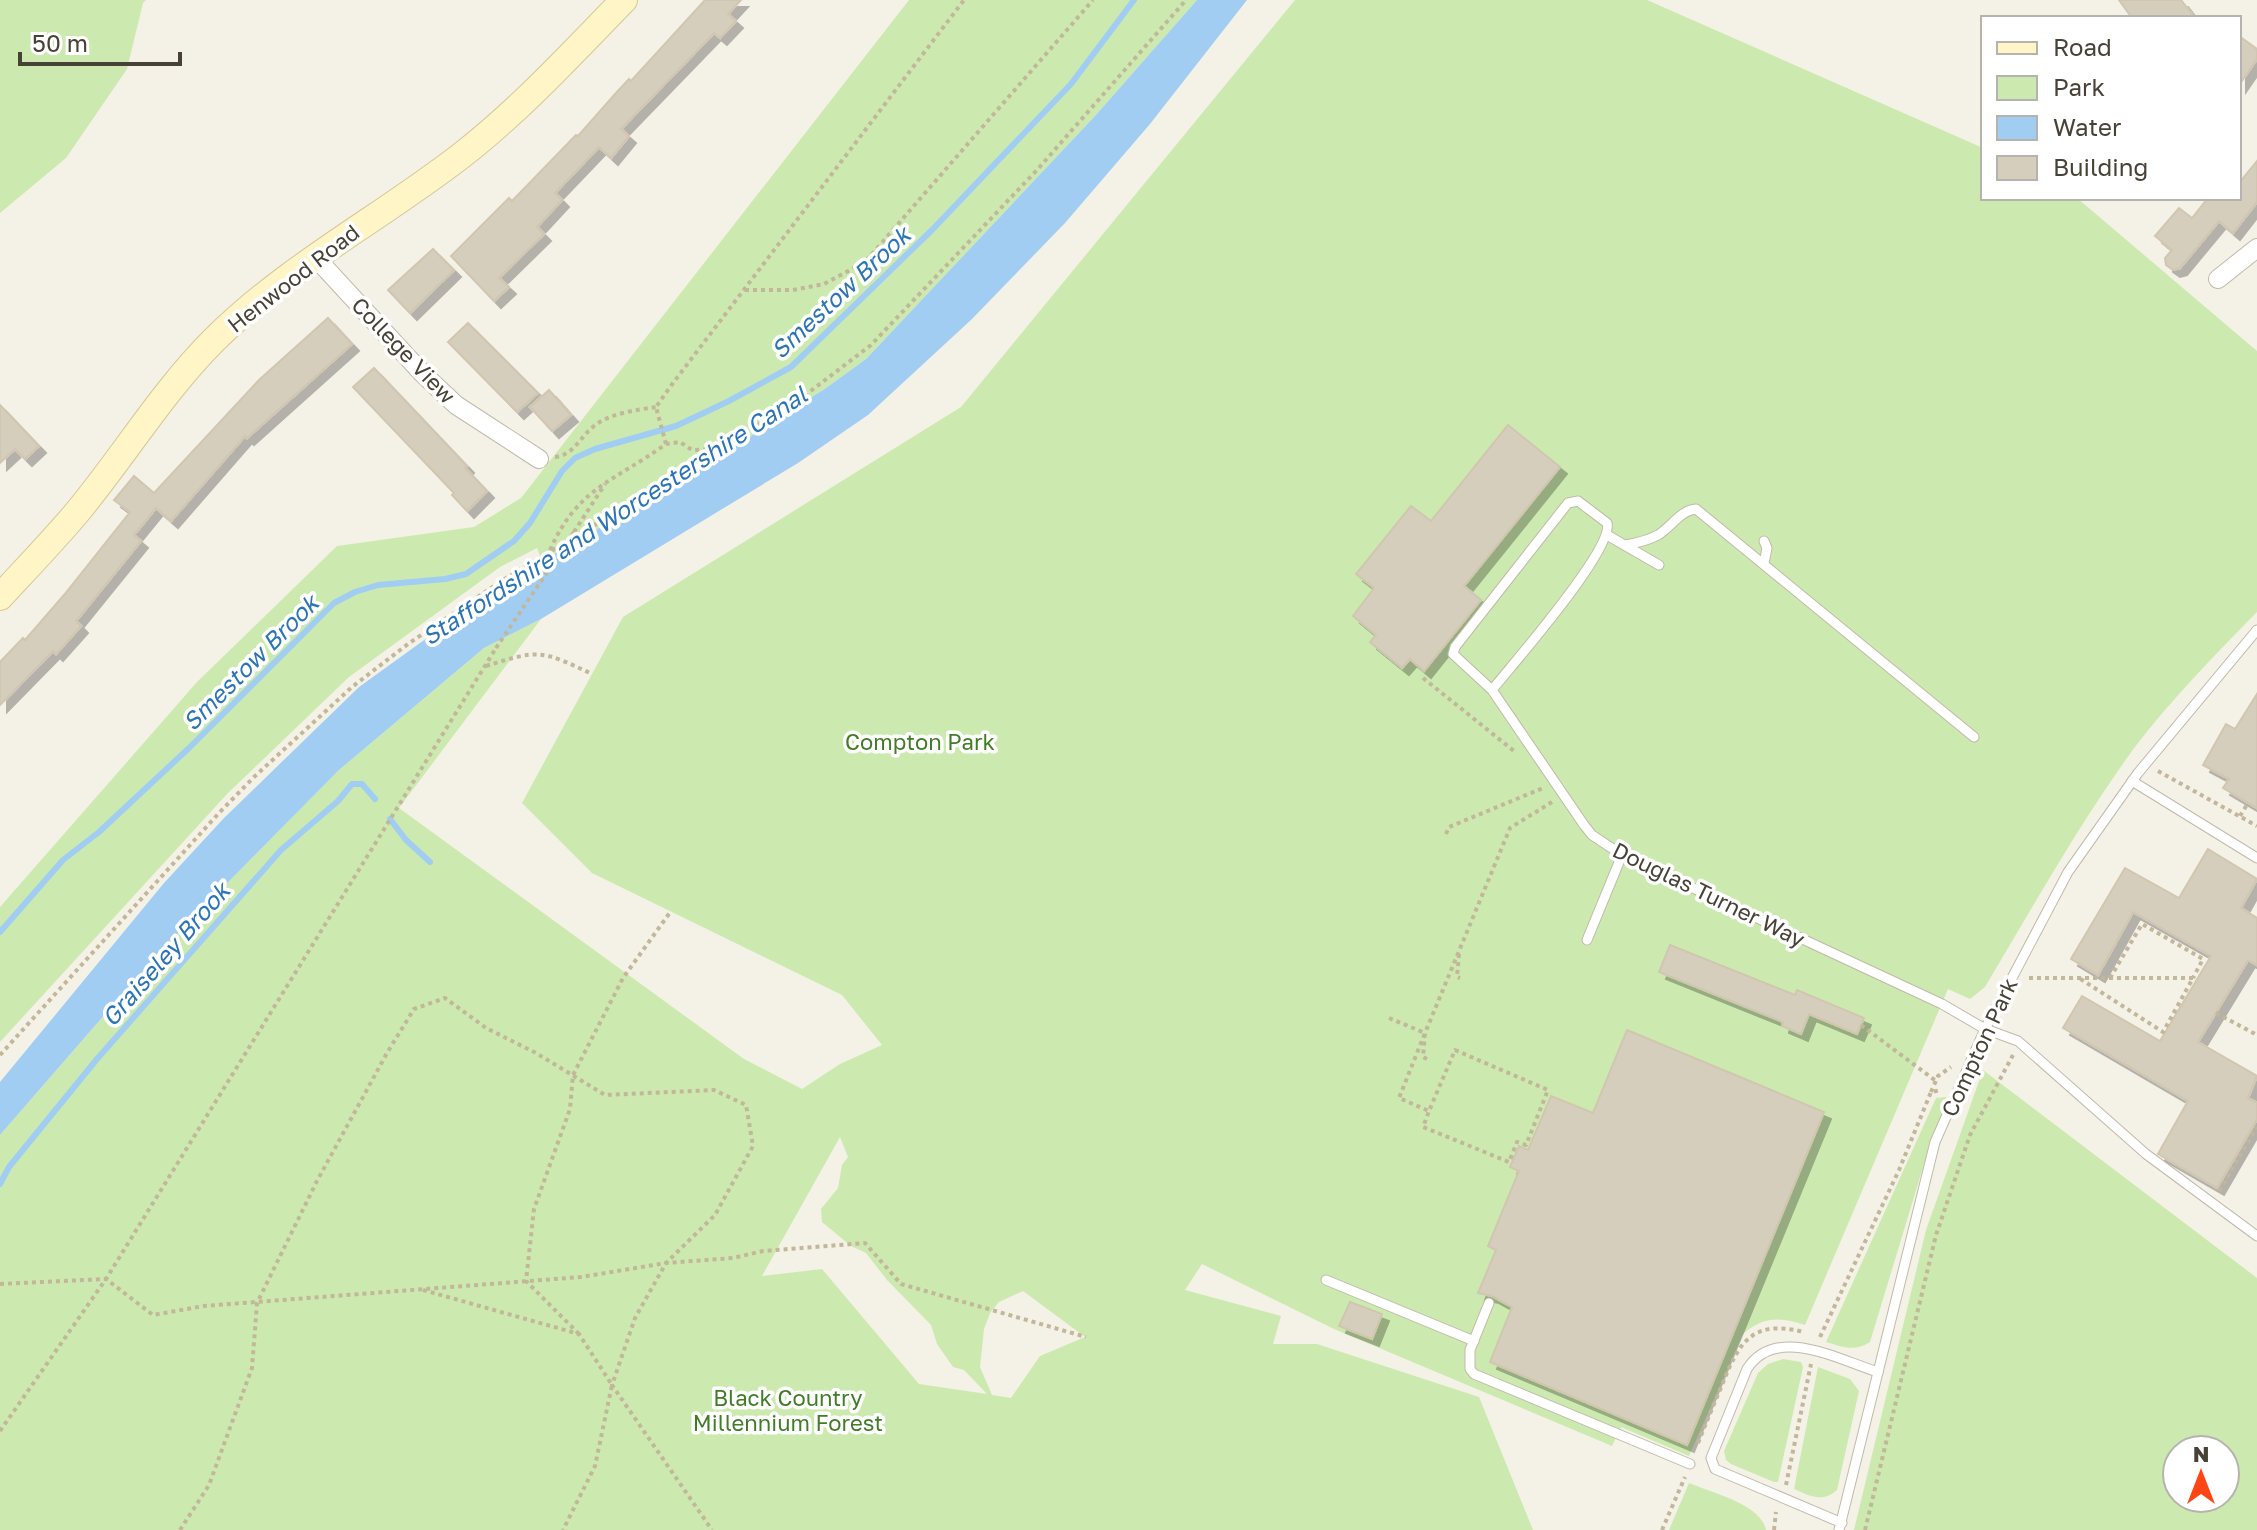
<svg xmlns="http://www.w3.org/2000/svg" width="2257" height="1530" viewBox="0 0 2257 1530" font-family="'Golos Text',sans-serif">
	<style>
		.green { fill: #cceaaf; fill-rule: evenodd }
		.water { fill: #a2cdf3 }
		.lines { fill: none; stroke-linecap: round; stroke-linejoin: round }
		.stream { stroke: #a2cdf3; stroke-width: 6 }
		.building { fill: #d6cebc; stroke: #d1c6af; stroke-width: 2; filter: url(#shadow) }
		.lane-casing { stroke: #c0baa9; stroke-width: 11 }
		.street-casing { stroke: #c0baa9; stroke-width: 20 }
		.secondary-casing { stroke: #d6c896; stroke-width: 28 }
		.path { stroke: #c2b79a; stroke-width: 4; stroke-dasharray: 4 4; stroke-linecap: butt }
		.lane { stroke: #fff; stroke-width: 9 }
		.street { stroke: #fff; stroke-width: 18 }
		.secondary { stroke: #fff5c6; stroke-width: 26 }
		.path-bridge { stroke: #c2b79a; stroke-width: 4; stroke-dasharray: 4 4; stroke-linecap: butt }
		.labels { text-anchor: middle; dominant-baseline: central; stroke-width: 7; stroke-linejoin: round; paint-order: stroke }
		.street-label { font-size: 22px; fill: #484236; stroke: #fff }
		.park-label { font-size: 22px; fill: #427c27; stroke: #fff }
		.water-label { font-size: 24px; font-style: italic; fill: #2b74b8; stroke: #fff }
	</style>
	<defs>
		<filter id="shadow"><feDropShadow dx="7" dy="7" stdDeviation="0" flood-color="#0004"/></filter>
	</defs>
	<rect width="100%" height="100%" fill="#f4f1e7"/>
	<!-- green -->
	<g class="green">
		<polygon points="0,0 146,0 143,3 127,69 66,158 0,213"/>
		<polygon points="909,0 1197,0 1095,116 866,359 826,388 682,480 542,561 537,548 500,567 349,677 228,793 0,1042 0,907 197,682 337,546 474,527 521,498"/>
		<path d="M 1295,0 L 1647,0 L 1983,148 L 1983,198 L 2077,198 L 2257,351 L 2257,612 C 2214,656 2163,708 2127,758 C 2075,831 2031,910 1985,987 L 1970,999 L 1948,989 L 1805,1325 C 1780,1317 1764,1316 1743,1334 L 1689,1456 L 1621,1427 L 1612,1446 L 1334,1329 L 1202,1264 L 1185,1290 L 1281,1316 L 1273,1344 L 1317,1344 L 1479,1397 L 1533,1530 L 0,1530 L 0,1135 L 160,951 L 339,770 L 484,648 L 541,619 L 399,808 L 744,1059 L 802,1089 L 840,1064 L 882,1045 L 842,995 L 592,873 L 522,803 L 623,617 L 961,407 ZM 840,1137 L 848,1157 L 842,1165 L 838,1188 L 821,1209 L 822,1222 L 851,1246 L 866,1253 L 887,1280 L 931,1325 L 937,1344 L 953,1367 L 964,1370 L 987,1394 L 919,1384 L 822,1269 L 762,1276 ZM 1023,1291 L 1085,1337 L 1040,1356 L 1011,1398 L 992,1395 L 980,1367 L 984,1329 L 990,1313 L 999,1302 Z"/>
		<path d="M 1983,1070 L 2257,1278 L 2257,1530 L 1854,1530 L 1926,1230 ZM 2177,1450 L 2225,1450 L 2225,1498 L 2177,1498 Z"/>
		<path d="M 1946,1097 L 1948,1101 L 1931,1141 L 1870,1342 C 1855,1352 1842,1347 1826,1342 L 1936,1098 Z"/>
		<polygon points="1783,1359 1801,1362 1803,1367 1778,1482 1774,1482 1731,1464 1726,1460 1724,1451 1758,1373 1768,1364"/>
		<path d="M 1818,1367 L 1850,1379 L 1859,1391 L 1837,1490 C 1822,1503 1810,1496 1794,1489 Z"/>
		<path d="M 1689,1483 C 1712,1493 1761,1504 1766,1530 L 1669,1530 Z"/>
	</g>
	<!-- water -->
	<polygon class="water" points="1197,0 1247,0 1150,124 1065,223 972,319 868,415 798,463 541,619 484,648 339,770 160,951 0,1135 0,1082 164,883 224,818 359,687 463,612 542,561 682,480 826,388 866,359 1095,116"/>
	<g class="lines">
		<!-- stream -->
		<g class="stream">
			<polyline points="390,819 406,840 430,862"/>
			<polyline points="0,932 63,860 99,832 189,748 334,603 355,592 378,585 445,579 466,574 514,541 530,523 562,471 575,458 595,449 676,426 729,401 791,367 932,230 1071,84 1134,0"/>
			<polyline points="0,1184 9,1167 97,1059 281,850 338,801 352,784 362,784 375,799"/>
		</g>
	</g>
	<!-- building -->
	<g class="building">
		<polygon points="705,0 741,0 728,14 736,21 720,38 714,33 621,129 629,136 611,158 599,147 555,193 562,200 537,227 544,234 499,278 509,287 494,301 451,256 509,198 512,201 576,135 578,136 616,93 629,79 631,81"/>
		<polygon points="2119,0 2181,0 2195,18 2132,18"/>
		<polygon points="2239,36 2257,49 2257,59 2239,85"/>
		<polygon points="2257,161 2257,202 2233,233 2219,221 2180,268 2173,270 2166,265 2165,258 2172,250 2155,236 2179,208 2192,218 2208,198 2239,198 2239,183"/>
		<polygon points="433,249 454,270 410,313 388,290"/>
		<polygon points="328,318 352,344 247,438 245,436 171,521 156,508 134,535 141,541 76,621 81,626 56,654 53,651 0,705 0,662 23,638 25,640 64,595 130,512 114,500 134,476 154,493 259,380"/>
		<polygon points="468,323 538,393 517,412 448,342"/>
		<polygon points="374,368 467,466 465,468 487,491 467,511 452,495 454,493 353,387"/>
		<polygon points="549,390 571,415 552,431 530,407"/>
		<polygon points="0,405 39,446 25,459 15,449 0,463"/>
		<polygon points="1508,425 1560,467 1464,586 1481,600 1424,671 1410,659 1402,668 1370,642 1376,635 1353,616 1374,588 1356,574 1411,506 1431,521"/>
		<polygon points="2257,694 2257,808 2223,788 2229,779 2203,765 2226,724 2235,729"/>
		<polygon points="2208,849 2257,879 2241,908 2257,918 2257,965 2248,960 2198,1042 2257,1076 2248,1098 2257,1103 2257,1119 2217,1188 2158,1154 2188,1101 2063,1028 2082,996 2160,1041 2211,956 2133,912 2098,975 2071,959 2125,868 2179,898"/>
		<polygon points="1670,945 1795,995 1797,990 1864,1018 1857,1034 1809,1014 1801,1034 1782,1026 1783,1022 1659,972"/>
		<polygon points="1627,1030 1824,1112 1687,1445 1490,1362 1512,1307 1492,1296 1478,1293 1496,1250 1488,1246 1519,1171 1510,1167 1519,1146 1528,1150 1551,1096 1593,1113"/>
		<polygon points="1350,1302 1382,1314 1372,1339 1339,1326"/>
	</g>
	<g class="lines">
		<defs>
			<g id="lane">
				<polyline points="1607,535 1659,565"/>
				<polyline points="1764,541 1767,548 1764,563"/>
				<path d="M 1625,545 C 1637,543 1647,541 1658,535 C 1671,527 1681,510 1696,509 L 1974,737"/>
				<path d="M 1492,690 C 1512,665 1615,548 1607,523 L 1578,501 L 1568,503 L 1455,647 L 1453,654 L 1492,690 L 1584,825 L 1592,835 L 1622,855 L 1942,1004 L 1985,1029 L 2018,1041 L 2146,1154 L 2257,1236"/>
				<polyline points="2132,781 2257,858"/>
				<polyline points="1587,940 1622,855"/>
				<polyline points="1326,1280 1474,1341"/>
				<polyline points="1489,1303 1470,1350 1470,1369 1474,1374 1690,1464"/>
				<path d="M 1842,1523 L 1715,1469 L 1711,1458 L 1747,1369 C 1776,1324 1839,1360 1878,1372"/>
				<polyline points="1839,1530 1935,1142 1985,1029 2068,872 2138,773 2257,630"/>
			</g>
			<g id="street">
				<polyline points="316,258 422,373 456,405 539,459"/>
				<polyline points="2218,279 2257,248"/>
			</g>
			<path id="secondary" d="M 0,597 C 25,570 50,544 74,516 C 122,459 161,393 214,340 C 287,267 381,218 462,155 C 521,109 572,53 624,0"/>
		</defs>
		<!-- lane casing -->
		<use href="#lane" class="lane-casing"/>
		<!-- street casing -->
		<use href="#street" class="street-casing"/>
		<!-- secondary casing -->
		<use href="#secondary" class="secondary-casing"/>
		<!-- path -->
		<g class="path">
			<polyline points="745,290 793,290 824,284 865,262 1093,0"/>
			<polyline points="666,444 656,407 670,387 964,0"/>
			<path d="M 555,457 C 574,455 580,437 594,426 C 610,413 637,410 656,407"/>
			<polyline points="574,532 605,484"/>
			<path d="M 550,550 C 578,487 615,481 666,444 L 680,442 L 692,450 L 718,449"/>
			<path d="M 486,666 C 540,649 541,650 592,674"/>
			<polyline points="1423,678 1514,751"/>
			<polyline points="2158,771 2257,826"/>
			<polyline points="2240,816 2248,803"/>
			<polyline points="1446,834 1449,827 1543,788"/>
			<polyline points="1459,954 1457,977 1460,978"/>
			<polyline points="2029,978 2193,978 2163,1032 2079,978"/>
			<polyline points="2110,978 2142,924 2203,959 2193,978"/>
			<polyline points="2216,1013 2257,1035"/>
			<polyline points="1389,1018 1425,1033 1399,1098 1429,1111 1455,1050 1548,1090 1526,1145 1517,1142 1509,1162 1423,1127 1429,1111"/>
			<polyline points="1861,1025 1936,1081"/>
			<polyline points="0,1055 219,813 254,777 352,687 408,644 503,580 721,449 812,390 871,345 1037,170 1186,0"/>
			<polyline points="1427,1059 1423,1057 1425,1033 1510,828 1552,802"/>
			<polyline points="1931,1092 1938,1076 1951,1067"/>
			<polyline points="2219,1191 2257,1127"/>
			<polyline points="0,1284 106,1279 153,1315 204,1306 581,1277 666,1263 733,1258 763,1251 865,1243 901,1284 1086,1337"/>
			<polyline points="423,1290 579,1334 612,1385 595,1466 563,1530"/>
			<polyline points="579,1334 526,1281 534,1209 570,1109 573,1075 623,978 671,911"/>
			<polyline points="1820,1337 1899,1170 1931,1092 1941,1090"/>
			<polyline points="0,1431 106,1279 496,648"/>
			<path d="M 1698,1443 C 1706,1423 1714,1404 1722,1385 C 1739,1342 1752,1319 1804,1332"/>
			<polyline points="1786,1485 1811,1364"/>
			<polyline points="180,1530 209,1485 252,1368 257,1303 317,1181 387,1053 414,1009 445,998 486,1028 536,1053 605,1095 714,1090 746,1105 753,1146 715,1215 666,1263 635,1318 612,1385 712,1530"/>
			<polyline points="1662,1530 1685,1477"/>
			<polyline points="1774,1530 1776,1512"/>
			<polyline points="1865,1530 1936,1235 1970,1135 2013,1055"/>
		</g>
		<!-- lane -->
		<use href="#lane" class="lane"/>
		<!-- street -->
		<use href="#street" class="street"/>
		<!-- secondary -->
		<use href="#secondary" class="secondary"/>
		<!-- path-bridge -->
		<polyline class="path-bridge" points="496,648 574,532"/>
	</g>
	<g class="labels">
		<!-- street labels -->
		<g class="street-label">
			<text transform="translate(293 278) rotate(-38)">Henwood Road</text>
			<text transform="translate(404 350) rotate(46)">College View</text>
			<text transform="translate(1709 894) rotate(26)">Douglas Turner Way</text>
			<text transform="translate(1979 1047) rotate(-65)">Compton Park</text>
		</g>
		<!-- park labels -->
		<g class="park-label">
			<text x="920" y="741">Compton Park</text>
			<text x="788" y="1397">Black Country<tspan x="788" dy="25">Millennium Forest</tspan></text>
		</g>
		<!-- water labels -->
		<g class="water-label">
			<text transform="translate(840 292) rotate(-43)">Smestow Brook</text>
			<text transform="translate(614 515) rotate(-33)">Staffordshire and Worcestershire Canal</text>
			<text transform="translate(250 662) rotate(-45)">Smestow Brook</text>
			<text transform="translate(165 954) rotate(-49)">Graiseley Brook</text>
		</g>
	</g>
	<!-- legend -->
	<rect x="1981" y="16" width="260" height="184" fill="#ffffff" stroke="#b6b3af" stroke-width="2"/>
	<rect x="1997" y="42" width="40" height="12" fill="#fff5c6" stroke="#b6b3af" stroke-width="2"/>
	<text x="2053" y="56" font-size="24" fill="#484236">Road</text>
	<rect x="1997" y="76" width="40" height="24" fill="#cceaaf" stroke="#b6b3af" stroke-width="2"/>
	<text x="2053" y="96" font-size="24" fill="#484236">Park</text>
	<rect x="1997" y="116" width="40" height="24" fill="#a2cdf3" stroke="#b6b3af" stroke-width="2"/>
	<text x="2053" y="136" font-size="24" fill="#484236">Water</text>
	<rect x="1997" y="156" width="40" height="24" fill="#d6cebc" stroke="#b6b3af" stroke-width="2"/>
	<text x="2053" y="176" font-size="24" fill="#484236">Building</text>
	<!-- north arrow -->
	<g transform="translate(2201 1474)"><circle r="38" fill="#ffffff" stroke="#b6b3af" stroke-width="2"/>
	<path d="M0-6L14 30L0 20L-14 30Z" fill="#ff4513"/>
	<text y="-12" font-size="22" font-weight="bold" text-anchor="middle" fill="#484236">N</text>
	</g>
	<!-- scale -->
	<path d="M20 52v12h160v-12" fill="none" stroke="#484236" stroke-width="4"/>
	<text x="32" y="52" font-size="24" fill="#484236" stroke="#ffffff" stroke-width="6" paint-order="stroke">50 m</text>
</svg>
